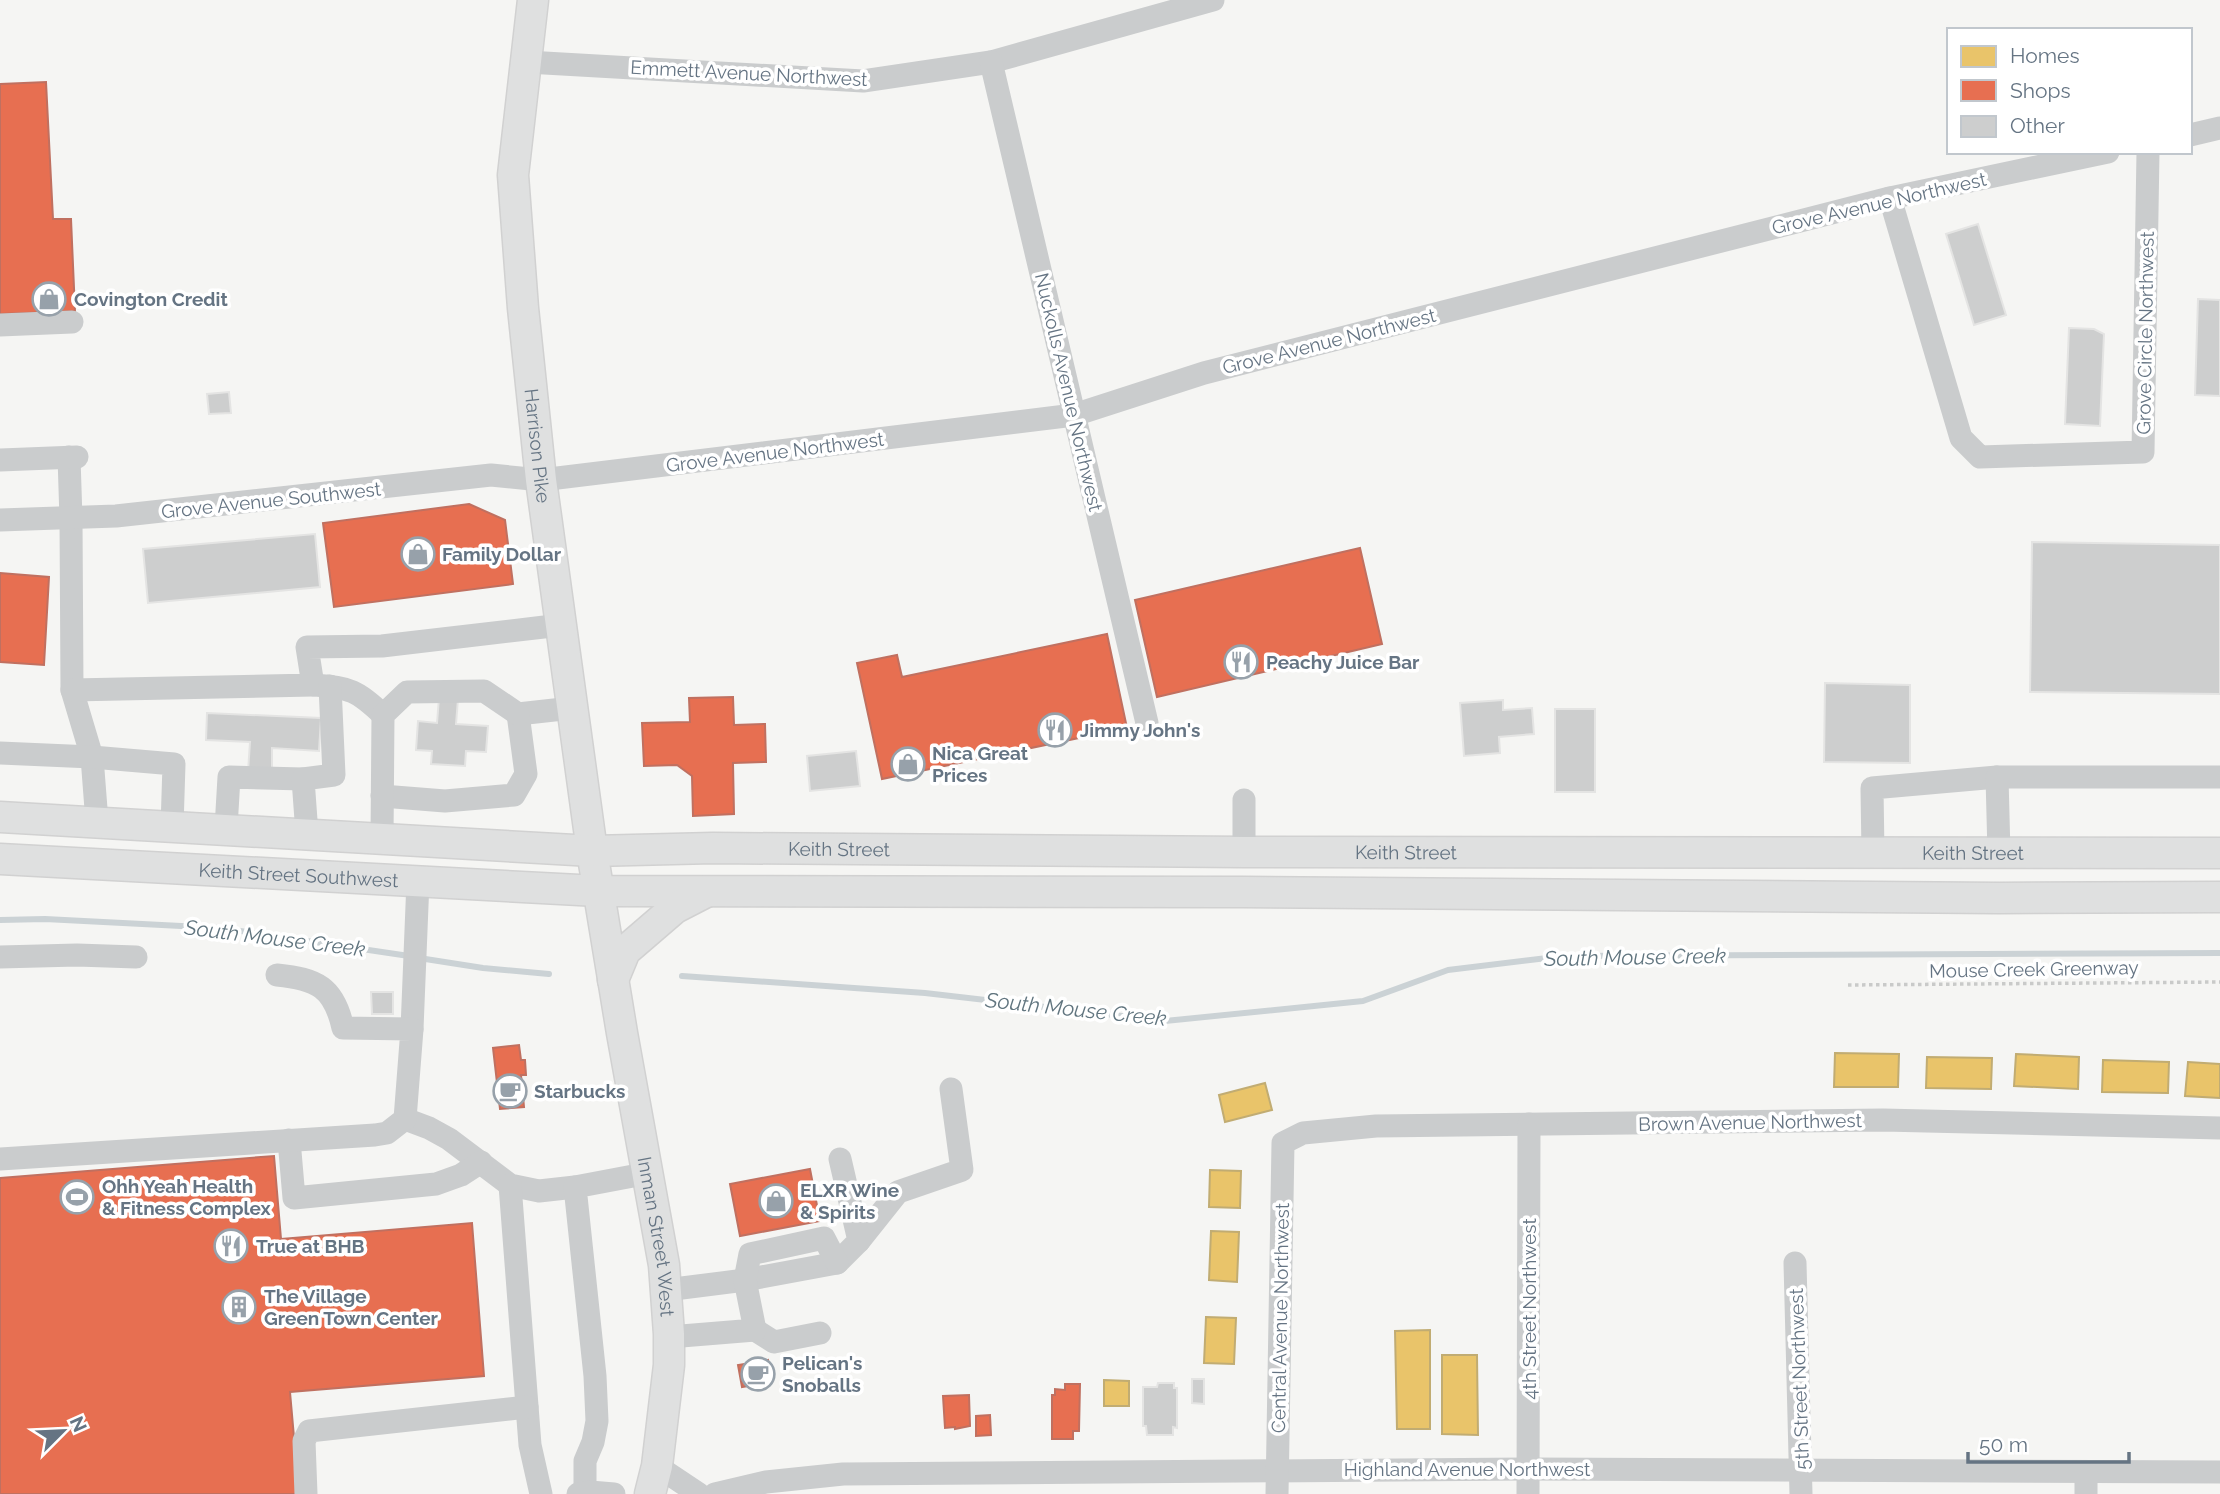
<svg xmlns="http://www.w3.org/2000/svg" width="2220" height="1494" viewBox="0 0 2220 1494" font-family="Raleway,sans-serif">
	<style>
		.homes { fill: #e9c46a; stroke: #c1ac72; stroke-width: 2 }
		.shops { fill: #e76f51; stroke: #c07060; stroke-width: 2 }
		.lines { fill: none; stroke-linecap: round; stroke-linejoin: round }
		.stream { stroke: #cbd2d5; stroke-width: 6 }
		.building { fill: #cdcece; stroke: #e4e4e3; stroke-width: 2 }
		.major-casing { stroke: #d1d1d1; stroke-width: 33 }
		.path { stroke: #c9cac9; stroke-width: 3.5; stroke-dasharray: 3.5 3.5; stroke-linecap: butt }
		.minor { stroke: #cacccd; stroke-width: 23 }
		.major { stroke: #dfe0e0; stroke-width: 30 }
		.labels { text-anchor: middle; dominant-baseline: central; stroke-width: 7; stroke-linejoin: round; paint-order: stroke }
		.street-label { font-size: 19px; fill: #657483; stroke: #fff }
		.poi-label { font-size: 19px; font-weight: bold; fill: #657483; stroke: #fff; text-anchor: start }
		.water-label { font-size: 21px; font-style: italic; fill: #61757f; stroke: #fff }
	</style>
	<rect width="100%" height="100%" fill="#f5f5f3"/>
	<!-- homes -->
	<g class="homes">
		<polygon points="1835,1053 1899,1054 1898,1087 1834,1087"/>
		<polygon points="2016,1054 2079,1057 2078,1089 2014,1086"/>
		<polygon points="1927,1057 1992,1058 1991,1089 1926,1088"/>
		<polygon points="2103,1060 2169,1062 2168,1093 2102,1092"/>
		<polygon points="2188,1062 2220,1064 2220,1098 2185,1096"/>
		<polygon points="1265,1083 1272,1110 1225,1122 1219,1095"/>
		<polygon points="1210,1170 1241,1171 1240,1208 1209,1207"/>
		<polygon points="1211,1231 1239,1232 1237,1282 1209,1280"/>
		<polygon points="1206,1317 1236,1318 1234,1364 1204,1363"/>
		<polygon points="1430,1330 1430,1429 1397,1429 1395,1331"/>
		<polygon points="1442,1355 1477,1355 1478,1435 1442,1434"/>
		<polygon points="1104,1380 1129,1381 1129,1406 1104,1406"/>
	</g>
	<!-- shops -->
	<g class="shops">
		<polygon points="46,82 53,219 71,219 75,311 0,314 0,84"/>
		<polygon points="469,504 505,520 513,584 334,607 323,523"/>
		<polygon points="1360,548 1382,644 1157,697 1135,600"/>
		<polygon points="0,573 49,577 44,665 0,662"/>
		<polygon points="1107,634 1127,728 882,779 857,663 897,655 902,677"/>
		<polygon points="733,697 734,725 765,724 766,762 733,763 734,814 693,816 692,776 677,765 644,766 642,723 690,722 689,698"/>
		<polygon points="519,1045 521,1060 525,1060 526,1075 521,1075 524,1107 500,1109 493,1048"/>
		<polygon points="274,1156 281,1239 472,1223 484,1376 290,1392 299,1494 0,1494 0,1178"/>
		<polygon points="810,1169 820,1221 740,1236 730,1184"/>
		<polygon points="768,1360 772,1382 742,1387 738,1365"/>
		<polygon points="1065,1384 1080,1384 1079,1431 1073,1431 1073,1439 1052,1439 1052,1395 1055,1395 1055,1389 1065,1390"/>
		<polygon points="969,1395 970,1426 955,1429 955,1427 945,1428 943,1396"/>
		<polygon points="990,1415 991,1435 976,1436 976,1416"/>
	</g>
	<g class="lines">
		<!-- stream -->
		<g class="stream">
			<polyline points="0,920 45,919 220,928 409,956"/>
			<polyline points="419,958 483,968 549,974"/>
			<polyline points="682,976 925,993 1165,1021 1363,1001 1448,970 1564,956 2220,953"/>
		</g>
	</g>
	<!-- building -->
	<g class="building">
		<polygon points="1978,224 2006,315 1974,325 1946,234"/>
		<polygon points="2198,299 2220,300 2220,396 2195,395"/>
		<polygon points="2069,328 2094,329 2104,334 2100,426 2065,424"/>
		<polygon points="229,392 231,413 209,414 207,394"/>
		<polygon points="315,534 320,587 148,603 143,549"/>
		<polygon points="2032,542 2220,545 2220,694 2030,692"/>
		<polygon points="1825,683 1910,685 1910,763 1824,762"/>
		<polygon points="439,698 458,699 456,724 488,726 486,752 466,751 465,766 431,764 432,751 416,750 418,721 437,723"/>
		<polygon points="1503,700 1503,710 1532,708 1534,734 1499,737 1500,753 1464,756 1460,703"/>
		<rect x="1555" y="709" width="40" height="83"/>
		<polygon points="207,713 321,718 319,751 272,748 272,773 248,772 250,742 206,740"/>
		<polygon points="856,751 860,786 810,791 807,756"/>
		<polygon points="371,992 393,992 393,1014 372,1014"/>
		<polygon points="1192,1379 1204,1379 1204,1404 1192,1403"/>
		<polygon points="1158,1383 1174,1383 1174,1388 1177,1388 1177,1428 1173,1427 1173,1435 1147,1435 1146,1426 1143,1426 1143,1387 1157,1387"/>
	</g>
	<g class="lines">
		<defs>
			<g id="major">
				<path id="s1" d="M 533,0 L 513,175 L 523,308 L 541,480 L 592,851 L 622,1033 L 664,1265 L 669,1334 L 669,1365 L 657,1466 L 650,1494"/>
				<path id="s2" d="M 0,817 L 592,851 L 713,848 L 1244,852 L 2220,853"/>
				<path id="s3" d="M 0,859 L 598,891 L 1244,892 L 1999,898 L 2220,897"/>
				<polyline points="613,980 625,951 675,908 706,892"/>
			</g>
		</defs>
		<!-- major casing -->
		<use href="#major" class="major-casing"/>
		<!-- path -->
		<polyline class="path" points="1848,985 2220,982"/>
		<!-- minor -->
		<g class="minor">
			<polyline points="527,62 863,81 991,62 1213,0"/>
			<polyline points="991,62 1147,723"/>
			<polyline points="2190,135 2220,128"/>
			<polyline points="1890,198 1961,438 1980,457 2143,452 2148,152"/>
			<polyline points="0,325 72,322"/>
			<polyline points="69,457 71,519 72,690 92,757 97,822"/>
			<polyline points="0,460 77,457"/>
			<polyline points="0,520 116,516 491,475 541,480 1074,415 1204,373 1890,198 2108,152"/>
			<path d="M 315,685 C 350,688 357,690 383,715"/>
			<polyline points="72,690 313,685 307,647 382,646 561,625"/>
			<polyline points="0,753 92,757 174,764 172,827"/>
			<polyline points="382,796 445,801 514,795 526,774 518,714 572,708"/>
			<polyline points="226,828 229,777 303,779"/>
			<polyline points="307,834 303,779 334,775 330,686"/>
			<polyline points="382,839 383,715 407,692 484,691 518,714"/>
			<polyline points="1244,852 1244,800"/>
			<polyline points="1873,854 1872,788 1997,777"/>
			<polyline points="1999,854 1997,777 2220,777"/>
			<polyline points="0,957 77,955 136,957"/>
			<polyline points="412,1029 418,881"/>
			<polyline points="405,1119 429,1128 449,1139 510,1185 539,1191 575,1187"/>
			<polyline points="289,1140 294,1198 436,1184 461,1175 481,1162"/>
			<path d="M 0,1159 L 375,1135 L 387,1133 L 405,1119 L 412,1029 L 343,1028 C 334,987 317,979 277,975"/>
			<polyline points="510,1185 530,1445 541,1494"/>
			<polyline points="859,1241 898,1192 962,1170 951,1089"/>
			<polyline points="1795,1263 1801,1494"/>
			<polyline points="666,1290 745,1280 837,1263 859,1241 840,1159"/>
			<polyline points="755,1330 774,1342 820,1333"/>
			<polyline points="669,1337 755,1330 745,1280 750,1254 824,1238 837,1263"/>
			<polyline points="657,1466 699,1494"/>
			<polyline points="585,1493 585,1461 593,1442 597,1421 595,1376 575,1187 649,1173"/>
			<polyline points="306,1494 304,1441 309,1431 527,1407"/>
			<polyline points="578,1494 590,1492 614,1494"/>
			<polyline points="715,1494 766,1482 843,1474 1528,1469 2220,1472"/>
			<polyline points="1277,1494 1283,1143 1303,1133 1376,1126 1883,1120 2220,1128"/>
			<polyline points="1528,1494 1529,1124"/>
			<polyline points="2086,1494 2086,1472"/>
		</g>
		<!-- major -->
		<use href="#major" class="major"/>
	</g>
	<!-- icons -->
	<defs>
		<symbol id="shop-ring" viewBox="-11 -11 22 22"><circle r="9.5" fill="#fff" stroke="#97a1aa" stroke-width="1.5"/><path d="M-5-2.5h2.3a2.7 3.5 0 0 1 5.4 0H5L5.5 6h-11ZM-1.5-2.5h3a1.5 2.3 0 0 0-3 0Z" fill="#97a1aa"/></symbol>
		<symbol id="restaurant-ring" viewBox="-11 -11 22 22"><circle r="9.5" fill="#fff" stroke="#97a1aa" stroke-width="1.5"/><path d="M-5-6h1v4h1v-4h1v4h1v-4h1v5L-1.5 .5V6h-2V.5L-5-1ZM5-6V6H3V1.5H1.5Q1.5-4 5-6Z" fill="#97a1aa"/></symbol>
		<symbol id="cafe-ring" viewBox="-11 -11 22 22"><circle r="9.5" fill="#fff" stroke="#97a1aa" stroke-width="1.5"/><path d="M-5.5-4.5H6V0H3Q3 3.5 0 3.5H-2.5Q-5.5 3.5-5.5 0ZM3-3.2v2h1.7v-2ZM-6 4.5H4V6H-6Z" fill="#97a1aa"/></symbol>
		<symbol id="stadium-ring" viewBox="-11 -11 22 22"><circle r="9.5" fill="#fff" stroke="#97a1aa" stroke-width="1.5"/><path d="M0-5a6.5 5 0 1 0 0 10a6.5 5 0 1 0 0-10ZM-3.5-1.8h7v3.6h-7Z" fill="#97a1aa"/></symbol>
		<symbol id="building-ring" viewBox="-11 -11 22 22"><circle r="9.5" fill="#fff" stroke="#97a1aa" stroke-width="1.5"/><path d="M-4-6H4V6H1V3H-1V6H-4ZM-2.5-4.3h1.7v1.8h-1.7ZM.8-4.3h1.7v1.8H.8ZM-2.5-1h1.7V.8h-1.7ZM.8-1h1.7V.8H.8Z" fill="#97a1aa"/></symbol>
	</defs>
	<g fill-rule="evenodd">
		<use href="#shop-ring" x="30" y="280" width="38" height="38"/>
		<use href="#shop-ring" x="399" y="535" width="38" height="38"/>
		<use href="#restaurant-ring" x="1222" y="643" width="38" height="38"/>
		<use href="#restaurant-ring" x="1036" y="711" width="38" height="38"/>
		<use href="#shop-ring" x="889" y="745" width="38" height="38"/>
		<use href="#cafe-ring" x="491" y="1072" width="38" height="38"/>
		<use href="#stadium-ring" x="58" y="1178" width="38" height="38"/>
		<use href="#shop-ring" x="757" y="1182" width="38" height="38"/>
		<use href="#restaurant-ring" x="212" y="1227" width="38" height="38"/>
		<use href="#building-ring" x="220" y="1288" width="38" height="38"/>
		<use href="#cafe-ring" x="739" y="1355" width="38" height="38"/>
	</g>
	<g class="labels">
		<!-- street labels -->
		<g class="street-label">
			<text transform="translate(749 73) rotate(3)">Emmett Avenue Northwest</text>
			<text transform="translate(1879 203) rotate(-13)">Grove Avenue Northwest</text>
			<text transform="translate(2145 333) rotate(-89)">Grove Circle Northwest</text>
			<text transform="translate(1329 341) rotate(-14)">Grove Avenue Northwest</text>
			<text transform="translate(1069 392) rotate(77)">Nuckolls Avenue Northwest</text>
			<text stroke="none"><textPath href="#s1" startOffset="448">Harrison Pike</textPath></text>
			<text transform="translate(775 452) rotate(-7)">Grove Avenue Northwest</text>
			<text transform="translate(271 500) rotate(-6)">Grove Avenue Southwest</text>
			<text stroke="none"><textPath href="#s2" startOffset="840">Keith Street</textPath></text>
			<text stroke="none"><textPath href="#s2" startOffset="1407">Keith Street</textPath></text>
			<text stroke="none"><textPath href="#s2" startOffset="1974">Keith Street</textPath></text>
			<text stroke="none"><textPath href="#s3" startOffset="299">Keith Street Southwest</textPath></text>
			<text transform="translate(2034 969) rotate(-1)">Mouse Creek Greenway</text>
			<text transform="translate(1750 1122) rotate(-1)">Brown Avenue Northwest</text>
			<text stroke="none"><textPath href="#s1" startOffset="1248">Inman Street West</textPath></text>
			<text transform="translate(1529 1309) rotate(-90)">4th Street Northwest</text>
			<text transform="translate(1280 1318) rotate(-89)">Central Avenue Northwest</text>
			<text transform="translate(1799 1379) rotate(-92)">5th Street Northwest</text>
			<text x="1467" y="1469">Highland Avenue Northwest</text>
		</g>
		<!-- poi labels -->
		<g class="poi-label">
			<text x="74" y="299">Covington Credit</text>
			<text x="442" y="554">Family Dollar</text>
			<text x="1266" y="662">Peachy Juice Bar</text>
			<text x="1080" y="730">Jimmy John's</text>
			<text x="932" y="753">Nica Great<tspan x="932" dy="22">Prices</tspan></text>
			<text x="534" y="1091">Starbucks</text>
			<text x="102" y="1186">Ohh Yeah Health<tspan x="102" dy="22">&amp; Fitness Complex</tspan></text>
			<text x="800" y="1190">ELXR Wine<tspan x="800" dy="22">&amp; Spirits</tspan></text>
			<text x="256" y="1246">True at BHB</text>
			<text x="264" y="1296">The Village<tspan x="264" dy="22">Green Town Center</tspan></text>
			<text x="782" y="1363">Pelican's<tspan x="782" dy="22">Snoballs</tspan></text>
		</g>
		<!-- water labels -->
		<g class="water-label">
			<text transform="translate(275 938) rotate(7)">South Mouse Creek</text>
			<text transform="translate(1635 957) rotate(-1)">South Mouse Creek</text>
			<text transform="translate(1076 1009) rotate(6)">South Mouse Creek</text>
		</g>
	</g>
	<!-- legend -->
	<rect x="1947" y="28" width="245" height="126" fill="#ffffff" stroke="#c1c7cd" stroke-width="2"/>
	<rect x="1961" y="46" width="35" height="21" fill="#e9c46a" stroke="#c1c7cd" stroke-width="2"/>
	<text x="2010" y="63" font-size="21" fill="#657483">Homes</text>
	<rect x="1961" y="80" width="35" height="21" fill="#e76f51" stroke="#c1c7cd" stroke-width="2"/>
	<text x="2010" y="98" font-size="21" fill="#657483">Shops</text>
	<rect x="1961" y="116" width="35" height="21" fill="#cdcece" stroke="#c1c7cd" stroke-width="2"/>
	<text x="2010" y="133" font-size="21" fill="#657483">Other</text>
	<!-- north arrow -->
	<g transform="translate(63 1431) rotate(66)" stroke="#ffffff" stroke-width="5" paint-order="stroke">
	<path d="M0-5L12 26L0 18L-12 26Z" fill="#657483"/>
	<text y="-10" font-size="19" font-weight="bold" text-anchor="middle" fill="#657483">N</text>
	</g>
	<!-- scale -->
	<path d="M1968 1452v10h161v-10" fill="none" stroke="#657483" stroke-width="3.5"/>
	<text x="1979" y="1452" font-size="21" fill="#657483" stroke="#ffffff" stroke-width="5" paint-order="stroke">50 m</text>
</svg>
